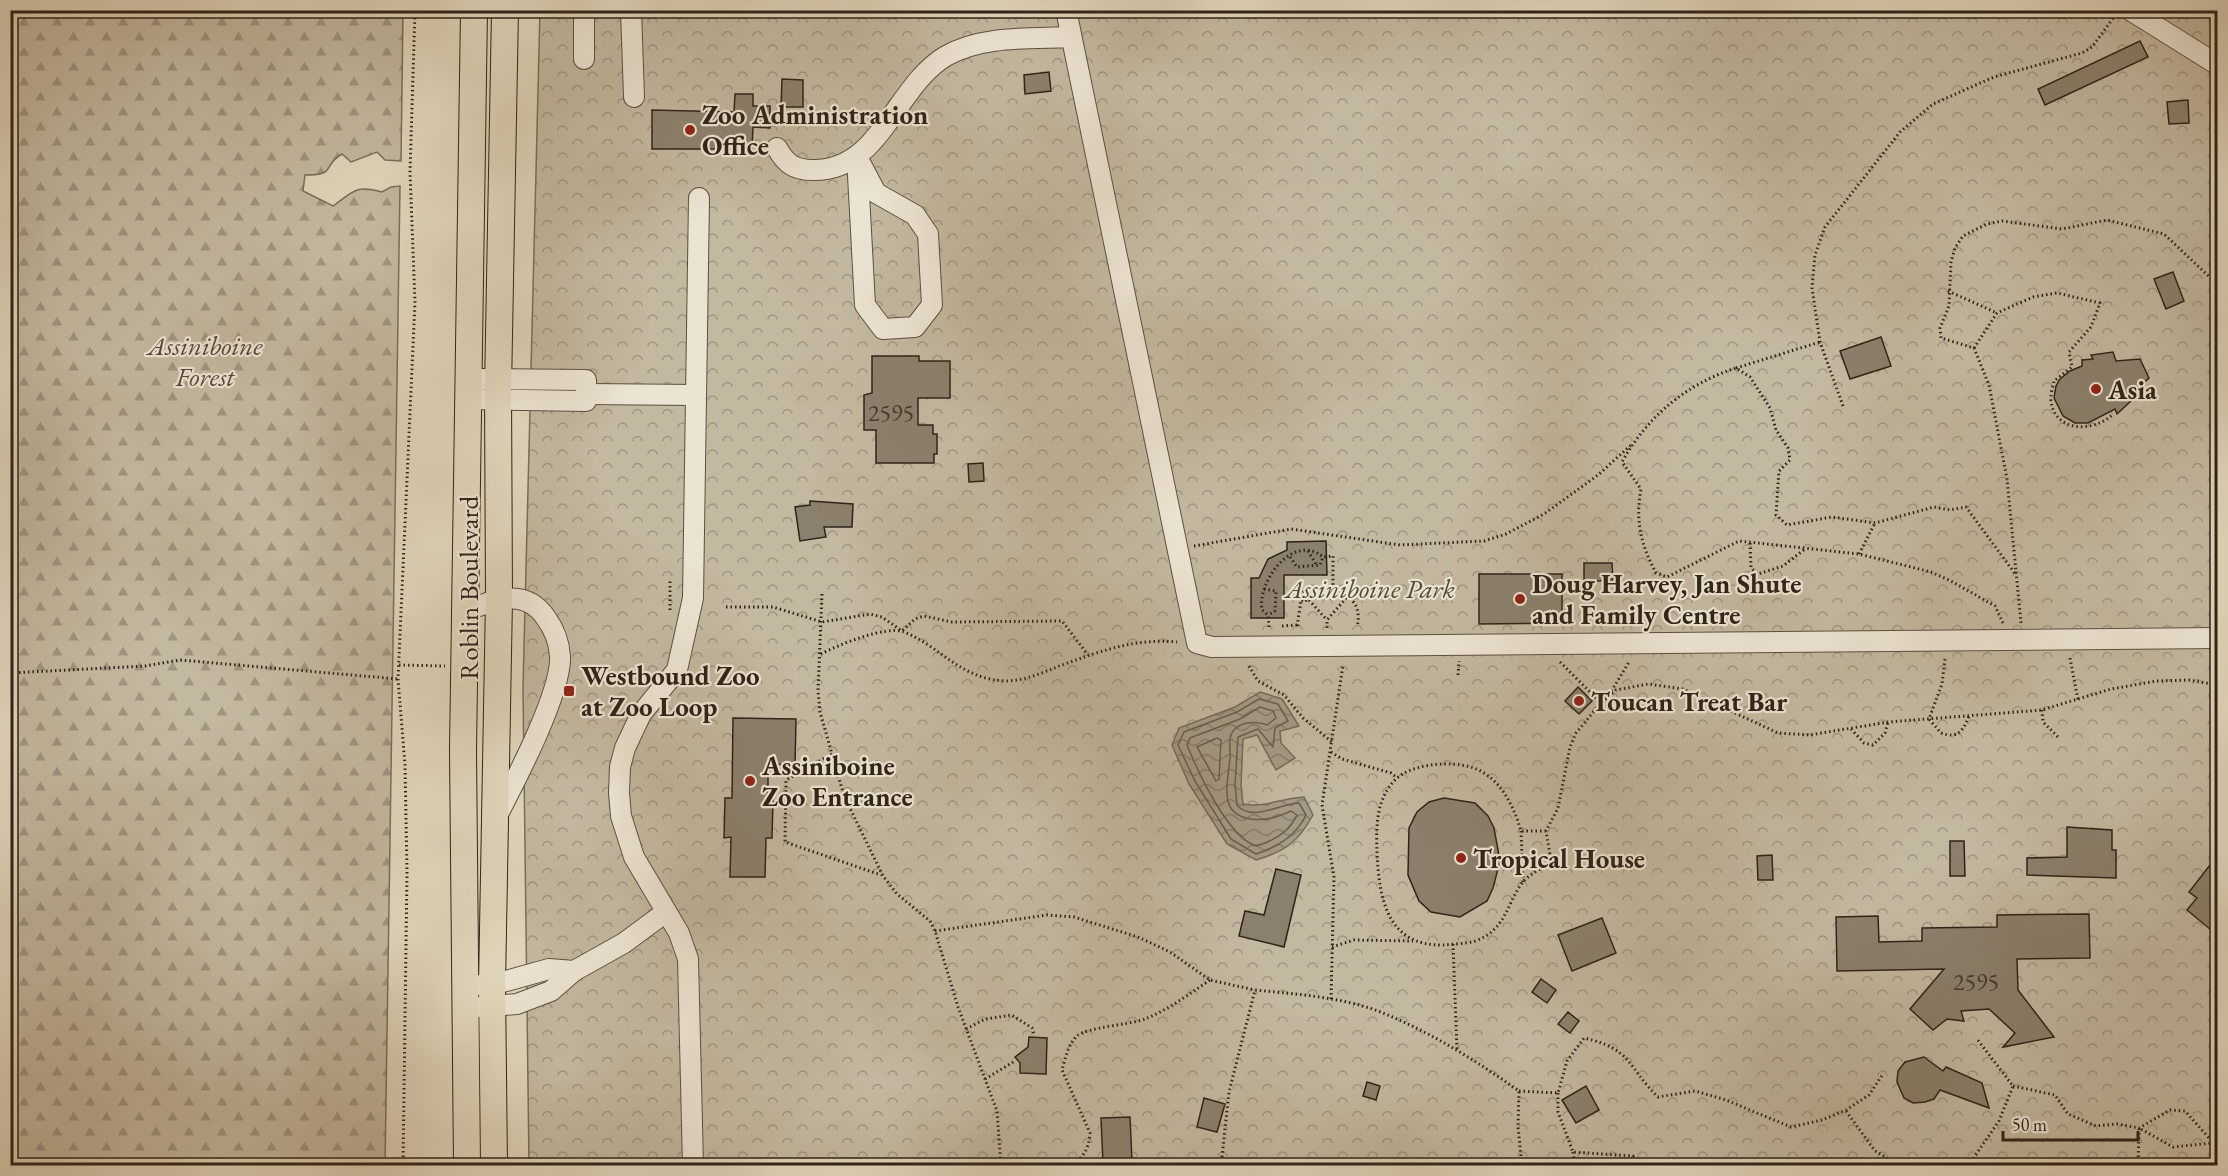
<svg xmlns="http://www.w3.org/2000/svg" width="2228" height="1176" viewBox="0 0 2228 1176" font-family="'EB Garamond',serif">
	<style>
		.forest { fill: url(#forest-firs); stroke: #786e5c; stroke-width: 1.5 }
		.park { fill: url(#park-crowns); stroke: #786e5c; stroke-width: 1.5 }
		.water { fill: url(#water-waves); stroke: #756a59; stroke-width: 1.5 }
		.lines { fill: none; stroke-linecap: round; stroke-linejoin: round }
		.shore { stroke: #695e4e; stroke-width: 1.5 }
		.building { fill: #8b806d; stroke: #2e2318; stroke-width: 1.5 }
		.minor-casing { stroke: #5b5041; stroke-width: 22 }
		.major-casing { stroke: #2e2318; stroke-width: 28 }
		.path { stroke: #2e2318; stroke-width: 3; stroke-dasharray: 1.5 3; stroke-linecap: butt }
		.minor { stroke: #ece4d3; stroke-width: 20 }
		.major { stroke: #e1d6bc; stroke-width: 26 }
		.poi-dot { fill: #8f2418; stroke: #ece4d3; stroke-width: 2 }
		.labels { text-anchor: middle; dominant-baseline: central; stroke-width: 4.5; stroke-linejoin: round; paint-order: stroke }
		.number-label { font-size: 24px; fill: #453a2d }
		.poi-label { font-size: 27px; font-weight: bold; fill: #2e2318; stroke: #ece4d3; text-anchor: start }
		.park-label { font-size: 27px; font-style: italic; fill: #53483a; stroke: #ece4d3 }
		.street-label { font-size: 27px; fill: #2e2318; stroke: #ece4d3 }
	</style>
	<defs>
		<pattern id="forest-firs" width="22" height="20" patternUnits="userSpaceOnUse" patternTransform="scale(1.5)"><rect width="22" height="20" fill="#c3b8a0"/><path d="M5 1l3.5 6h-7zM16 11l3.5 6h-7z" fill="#9f9581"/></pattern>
		<pattern id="park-crowns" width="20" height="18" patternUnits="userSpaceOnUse" patternTransform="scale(1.5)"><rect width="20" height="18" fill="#c3b8a0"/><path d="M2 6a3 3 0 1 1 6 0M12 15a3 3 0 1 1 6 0" fill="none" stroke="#9f9581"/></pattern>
		<pattern id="water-waves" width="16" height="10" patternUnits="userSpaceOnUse" patternTransform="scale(1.5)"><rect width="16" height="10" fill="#a49984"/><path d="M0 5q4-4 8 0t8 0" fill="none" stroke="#867c6b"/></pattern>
	</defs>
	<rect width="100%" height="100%" fill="#e1d6bc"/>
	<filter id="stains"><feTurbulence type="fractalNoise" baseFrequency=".00333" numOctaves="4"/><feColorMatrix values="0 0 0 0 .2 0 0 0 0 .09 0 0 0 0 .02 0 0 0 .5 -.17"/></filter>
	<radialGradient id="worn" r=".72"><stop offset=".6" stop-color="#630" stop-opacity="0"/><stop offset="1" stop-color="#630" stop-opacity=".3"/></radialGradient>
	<!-- forest -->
	<path class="forest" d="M 10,11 L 403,11 L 401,161 L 385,160 L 377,152 L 351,162 L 342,154 C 321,166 338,175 305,175 L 303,191 L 333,206 C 353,192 356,184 382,192 L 391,187 L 400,186 L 385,1165 L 11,1165 Z"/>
	<!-- park -->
	<polygon class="park" points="540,11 2217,11 2217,1165 529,1165 523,688"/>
	<!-- water -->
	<path class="water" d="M 1260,692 L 1282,699 L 1299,726 L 1280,731 L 1281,743 L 1295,758 L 1276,770 L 1257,735 L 1243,739 L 1241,785 L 1243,804 C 1265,808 1282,798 1304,797 L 1313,815 C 1298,842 1286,851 1256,860 L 1227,844 L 1189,784 L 1172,745 L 1179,728 L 1235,707 Z"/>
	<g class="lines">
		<!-- shore -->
		<g class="shore">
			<path d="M 1259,699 L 1278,704 L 1288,721 L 1275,728 L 1273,747 L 1258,729 L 1238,737 L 1235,785 L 1237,805 C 1252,823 1281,803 1299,803 L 1306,815 C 1296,836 1278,847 1256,854 L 1231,839 L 1195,781 L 1178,745 L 1184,732 L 1237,712 Z"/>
			<path d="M 1260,707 L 1273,711 L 1276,718 L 1267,725 C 1257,721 1241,721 1233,731 C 1227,739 1231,750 1230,758 C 1228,783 1217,814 1251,819 C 1266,821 1278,817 1291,811 L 1297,815 C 1290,831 1273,841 1256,846 C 1228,837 1198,772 1187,745 L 1190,738 L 1240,719 Z"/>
			<polygon points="1217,738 1221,740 1219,779 1216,781 1197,747"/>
		</g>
	</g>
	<!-- building -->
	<g class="building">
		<polygon points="2140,41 2148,57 2045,105 2038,89"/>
		<polygon points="1049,72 1051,91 1025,94 1024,75"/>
		<polygon points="782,79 803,80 803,107 781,107"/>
		<polygon points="735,94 753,94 753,106 770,106 770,128 753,127 752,149 652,149 652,110 734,112"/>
		<polygon points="2188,100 2189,123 2169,124 2167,102"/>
		<polygon points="2173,272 2184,301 2166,309 2154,279"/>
		<polygon points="1881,337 1891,366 1850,379 1840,351"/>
		<polygon points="2113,352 2116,361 2140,359 2149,378 2130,395 2131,401 2117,414 2115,409 2088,423 2075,423 2063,416 2054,398 2056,386 2060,379 2070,371 2082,366 2082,360 2093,359 2091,355"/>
		<polygon points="872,356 919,356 919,361 950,361 950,398 918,398 918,425 933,425 933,434 937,434 937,454 934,454 934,463 876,463 876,430 864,430 864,395 872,393"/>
		<polygon points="983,463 984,481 969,482 968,464"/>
		<polygon points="810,501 853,504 852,527 824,527 826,537 800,541 795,507 810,505"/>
		<polygon points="1326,541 1327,575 1284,575 1284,618 1251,618 1251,578 1259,578 1268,559 1287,550 1287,542"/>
		<polygon points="1584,563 1612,563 1613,580 1584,582"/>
		<polygon points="1479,574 1562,574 1562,623 1479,624"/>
		<polygon points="1578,687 1592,701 1579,714 1565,701"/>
		<polygon points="733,718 796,719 795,765 768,764 768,799 773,799 772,838 766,838 765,877 730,877 731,837 724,838 725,798 732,798"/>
		<polygon points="1444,798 1475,803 1488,816 1494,828 1500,861 1493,888 1487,901 1460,917 1431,912 1419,901 1408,875 1409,828 1417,812 1429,802"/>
		<polygon points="2067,827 2112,830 2112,850 2116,850 2116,878 2027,875 2027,858 2067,857"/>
		<polygon points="1950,841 1964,841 1965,876 1950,876"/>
		<polygon points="1772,855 1773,880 1758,880 1757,856"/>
		<polygon points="2217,856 2217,935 2187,910 2197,898 2189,892"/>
		<polygon points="1276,869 1301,875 1284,947 1239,936 1245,911 1264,915"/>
		<polygon points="2089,914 2090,958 2017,959 2018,990 2054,1037 2003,1047 2015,1033 1989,1009 1961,1011 1964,1021 1947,1019 1933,1030 1910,1009 1944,969 1837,971 1836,917 1878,916 1879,942 1922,941 1922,928 1997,927 1997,915"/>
		<polygon points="1602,918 1616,953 1572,971 1558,935"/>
		<polygon points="1541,979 1556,990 1547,1003 1532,992"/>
		<polygon points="1568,1012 1579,1021 1570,1033 1558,1024"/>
		<polygon points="1029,1037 1047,1038 1046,1074 1020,1073 1020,1063 1015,1057 1028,1047"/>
		<polygon points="1924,1057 1943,1071 1946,1067 1982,1083 1989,1108 1940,1090 1934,1099 1925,1102 1913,1103 1904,1098 1897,1082 1898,1071 1905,1062"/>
		<polygon points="1367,1082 1380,1086 1376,1100 1363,1096"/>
		<polygon points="1586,1086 1599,1110 1576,1123 1562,1100"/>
		<polygon points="1204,1098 1225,1104 1217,1132 1197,1127"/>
		<polygon points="1130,1117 1132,1162 1103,1163 1101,1118"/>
	</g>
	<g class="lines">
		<defs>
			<g id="minor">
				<polyline points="584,10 584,59"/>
				<polyline points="631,10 634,97"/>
				<polyline points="1066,10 1197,643 1212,647 2218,638"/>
				<polyline points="2130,10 2218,65"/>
				<path d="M 777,148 C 786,164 794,170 813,170 C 881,171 895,86 946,56 C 982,35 1032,39 1071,37"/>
				<polygon points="857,157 876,193 915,215 928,234 932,305 915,327 883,329 865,305"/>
				<polyline points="586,394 696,395"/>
				<polyline points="469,399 586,401 586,380 469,379"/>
				<path d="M 464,611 C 494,601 524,586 546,618 C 554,629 559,642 560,656 C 562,692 515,781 497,816"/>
				<polyline points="480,985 492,985 549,969 574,971"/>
				<polyline points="480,1007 517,1004 551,991 574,971 624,943 666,912"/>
				<polyline points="693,1166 688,959 679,933 634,857 621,816 619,793 620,767 625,748 641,714 677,670 693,598 699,198"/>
			</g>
			<g id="major">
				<polyline points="467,1166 463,750 474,10"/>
				<polyline points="494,1166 492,985 499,599 498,389 505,10"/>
			</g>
		</defs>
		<!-- minor casing -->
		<use href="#minor" class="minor-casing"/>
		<!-- major casing -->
		<use href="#major" class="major-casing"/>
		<!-- path -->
		<g class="path">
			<polyline points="1948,291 1997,313"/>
			<path d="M 1974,348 L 1997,313 L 2033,297 L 2057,293 L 2100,303 L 2091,327 L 2069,352 L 2072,367 L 2054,381 C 2053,387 2050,395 2051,401 C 2055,433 2094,432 2112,415"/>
			<polyline points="1736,368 1820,342"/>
			<polyline points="1843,406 1820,342 1812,288 1815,255 1825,227 1900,132 1933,104 1994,77 2082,53 2092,47 2114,17"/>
			<polyline points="1750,543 1751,568 1758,574 1783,566 1805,549"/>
			<polyline points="1194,546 1291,529 1400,545 1484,541 1506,534 1544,514 1598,475 1631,445"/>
			<polyline points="1308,551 1316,564"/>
			<polyline points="1859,554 1875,523"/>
			<polyline points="1290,557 1297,567 1320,565 1323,557"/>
			<polyline points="1264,589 1276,591 1275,611 1268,615"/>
			<polyline points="822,594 818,691 820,712 844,796 883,876 897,894 930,921 935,931 958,1007 997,1111 1001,1166"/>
			<polyline points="1302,600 1305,602 1312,592"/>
			<polyline points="1309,600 1327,620"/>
			<polyline points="726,607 773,607 822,622 870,614 882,617 902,631 915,619 924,616 952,622 1062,621 1088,655"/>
			<polyline points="670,610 670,579"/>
			<path d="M 2003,623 L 1995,606 L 1951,581 L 1931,572 L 1859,554 L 1739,541 L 1667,577 L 1656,573 C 1641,545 1635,521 1641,489 L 1622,462 C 1647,417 1686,384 1736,368 L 1750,377 L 1770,408 L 1776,430 L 1788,448 L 1790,460 L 1779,471 L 1776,515 L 1787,525 L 1832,517 L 1875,523 L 1934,507 L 1950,510 L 1966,507 L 2016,575"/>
			<polyline points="2021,623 2007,479 1989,385 1974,348 1941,338 1940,328 1949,306 1951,262 1955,248 1963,236 1987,224 2002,221 2062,229 2107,220 2164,234 2218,285"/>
			<polyline points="1282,626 1297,625"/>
			<path d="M 1298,626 C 1297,615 1303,603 1300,593 C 1325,583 1366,591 1357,627"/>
			<path d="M 1269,627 L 1268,615 L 1262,610 C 1257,582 1293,532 1323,557 L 1333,556 L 1333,588"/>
			<polyline points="1327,628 1327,620 1348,596"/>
			<path d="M 821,654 C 838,645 886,625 904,632 C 940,646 960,679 1005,681 C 1025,681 1044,672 1062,665 C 1101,651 1135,638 1177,642"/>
			<polyline points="2212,656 2218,665"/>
			<polyline points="2070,658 2078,700"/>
			<path d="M 1945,659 L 1942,684 L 1929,719 L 1941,733 C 1958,739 1963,731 1969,716"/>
			<polyline points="1560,662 1601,703"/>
			<polyline points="399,665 445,666"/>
			<polyline points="1249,666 1258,681 1284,695 1303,718 1332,742"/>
			<polyline points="10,673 145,666 180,660 398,679"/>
			<polyline points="1458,675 1459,661"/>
			<polyline points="1609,695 1629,662"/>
			<polyline points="2042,710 2043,722 2059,738"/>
			<polyline points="1851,729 1864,743 1873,745 1885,733 1888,722"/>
			<polyline points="1331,752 1342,759 1391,773 1397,778"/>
			<polyline points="832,754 786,780 785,842 881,875"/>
			<polyline points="1521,831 1523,882"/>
			<path d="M 1546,831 L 1521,831 C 1512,800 1495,769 1461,765 C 1442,762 1411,765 1396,779 C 1376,798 1376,827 1377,852 C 1379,897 1386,946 1443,945 C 1453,944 1465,944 1475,941 C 1506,930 1506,905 1522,883 C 1529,874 1543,868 1551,861 L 1546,831 L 1558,808 L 1570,747 L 1576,733 L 1601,703 L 1616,690 L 1648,684 L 1683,689 L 1778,733 L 1810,735 L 1888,722 L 2042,710 L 2111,689 L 2157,681 L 2189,680 L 2218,685"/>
			<polyline points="935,931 1047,915 1074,917 1138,937 1170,952 1210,980 1255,990"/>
			<polyline points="1453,944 1457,1050"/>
			<polyline points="1332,947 1354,940 1413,941"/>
			<polyline points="1331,999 1334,877 1322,805 1343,665"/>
			<polyline points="966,1029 985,1019 1012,1015 1032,1028 1034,1034"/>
			<polyline points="985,1079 1015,1061"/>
			<polyline points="2013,1086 2055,1095 2068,1114 2096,1126 2117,1124 2139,1128 2170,1110 2185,1111 2218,1148"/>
			<path d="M 1519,1091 L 1558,1093 L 1567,1061 L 1584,1038 C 1633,1049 1627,1067 1658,1097 L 1695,1091 L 1726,1100 L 1791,1127 L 1822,1120 L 1846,1110 L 1869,1095 L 1883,1074"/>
			<polyline points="1558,1093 1558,1112 1573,1152 1633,1156 1636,1166"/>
			<polyline points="1846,1111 1875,1151 1901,1166"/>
			<polyline points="1573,1152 1575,1166"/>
			<polyline points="403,1166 407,872 405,765 398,679 415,302 410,172 415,10"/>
			<path d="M 1069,1166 C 1083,1159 1089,1149 1090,1133 L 1062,1070 C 1065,1060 1068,1044 1077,1036 C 1088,1027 1128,1025 1145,1019 C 1168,1010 1189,994 1210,980"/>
			<path d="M 1221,1166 L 1229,1092 L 1255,990 C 1296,994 1340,997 1378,1011 C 1429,1031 1475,1060 1519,1091 L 1518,1127 L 1522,1166"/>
			<polyline points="1968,1166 1999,1121 2013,1086 1977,1039"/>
			<polyline points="2138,1166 2139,1128 2173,1147 2212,1143"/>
		</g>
		<!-- minor -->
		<use href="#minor" class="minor"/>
		<!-- major -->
		<use href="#major" class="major"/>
	</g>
	<!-- markers -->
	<g class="poi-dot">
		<circle cx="690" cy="130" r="6"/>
		<circle cx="2096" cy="389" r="6"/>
		<circle cx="1520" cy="599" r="6"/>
		<rect x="563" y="685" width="12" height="12" rx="3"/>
		<circle cx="1579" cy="701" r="6"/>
		<circle cx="750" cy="781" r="6"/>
		<circle cx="1461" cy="858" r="6"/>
	</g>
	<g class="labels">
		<!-- number labels -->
		<g class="number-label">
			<text x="891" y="412">2595</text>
			<text x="1976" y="981">2595</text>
		</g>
		<!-- poi labels -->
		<g class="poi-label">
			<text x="702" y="114">Zoo Administration<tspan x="702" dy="31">Office</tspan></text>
			<text x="2108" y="389">Asia</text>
			<text x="1532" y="583">Doug Harvey, Jan Shute<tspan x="1532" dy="31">and Family Centre</tspan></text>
			<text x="581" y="675">Westbound Zoo<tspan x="581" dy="31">at Zoo Loop</tspan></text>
			<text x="1591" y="701">Toucan Treat Bar</text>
			<text x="762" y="765">Assiniboine<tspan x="762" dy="31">Zoo Entrance</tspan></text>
			<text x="1473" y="858">Tropical House</text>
		</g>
		<!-- park labels -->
		<g class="park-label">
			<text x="205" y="345">Assiniboine<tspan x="205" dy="31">Forest</tspan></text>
			<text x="1370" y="588">Assiniboine Park</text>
		</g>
		<!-- street labels -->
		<g class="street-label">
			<text transform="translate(468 588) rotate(-90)">Roblin Boulevard</text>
		</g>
	</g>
	<!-- margin -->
	<rect width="2228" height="1176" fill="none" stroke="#e1d6bc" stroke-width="36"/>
	<rect x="12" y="12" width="2204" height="1152" fill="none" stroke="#2e2318" stroke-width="3"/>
	<rect x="18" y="18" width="2192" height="1140" fill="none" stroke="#2e2318" stroke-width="1.5"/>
	<!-- scale -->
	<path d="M2003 1131v9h135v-9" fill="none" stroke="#2e2318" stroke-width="3"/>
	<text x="2012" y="1131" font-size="18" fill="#2e2318" stroke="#ece4d3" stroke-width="4.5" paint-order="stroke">50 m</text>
	<rect width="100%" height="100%" filter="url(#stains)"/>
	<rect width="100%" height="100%" fill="url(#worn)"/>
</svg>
